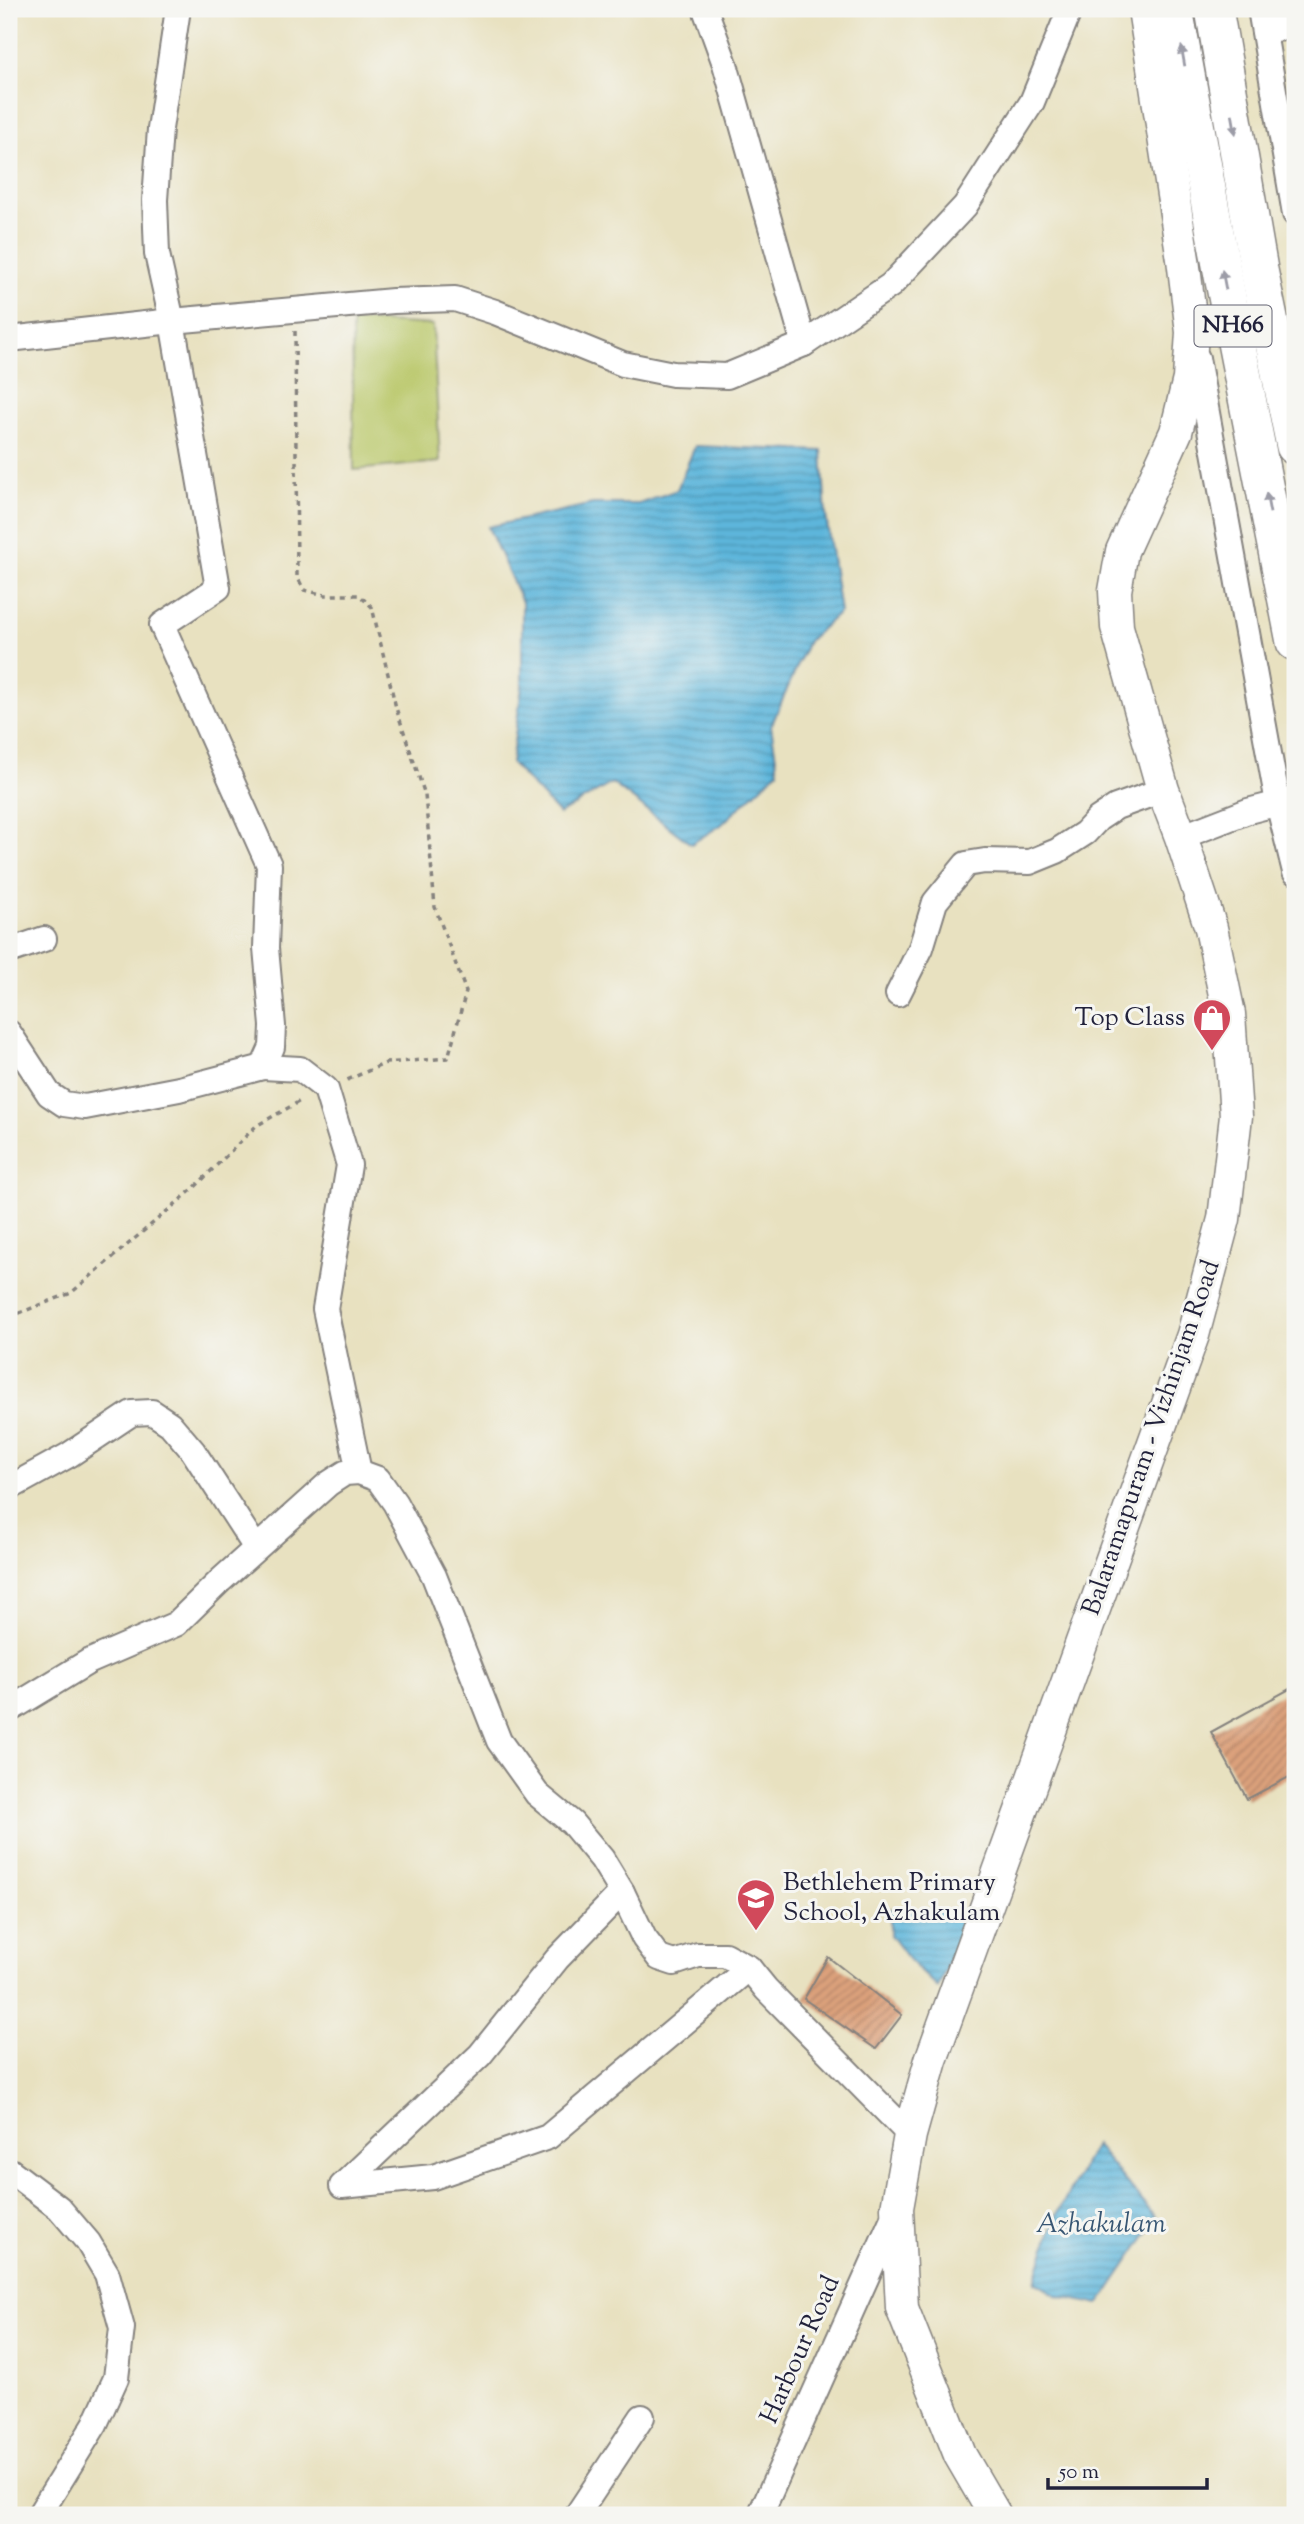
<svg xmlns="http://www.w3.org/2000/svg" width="1304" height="2524" viewBox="0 0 1304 2524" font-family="'Sorts Mill Goudy',serif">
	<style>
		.garden { fill: #b9c769; stroke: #6e7452; stroke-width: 2 }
		.water { fill: url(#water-rules); stroke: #406c8b; stroke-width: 2 }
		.building { fill: url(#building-hatch) }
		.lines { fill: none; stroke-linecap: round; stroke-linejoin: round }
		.minor-casing { stroke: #85827e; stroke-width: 28 }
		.major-casing { stroke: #85827e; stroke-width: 35 }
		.highway-casing { stroke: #85827e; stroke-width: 40 }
		.path { stroke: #85827e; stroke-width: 3.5; stroke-dasharray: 5 5; stroke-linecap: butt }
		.minor { stroke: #fff; stroke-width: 24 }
		.major { stroke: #fff; stroke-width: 32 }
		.highway { stroke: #fff; stroke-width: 37 }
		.oneway { fill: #9c9ca7 }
		.labels { text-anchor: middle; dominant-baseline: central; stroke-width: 6; stroke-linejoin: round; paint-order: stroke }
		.shield { fill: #f6f6f2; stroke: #626272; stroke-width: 2 }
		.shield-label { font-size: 24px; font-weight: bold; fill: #22223b }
		.poi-label { font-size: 26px; fill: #22223b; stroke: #f6f6f2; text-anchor: end }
		.street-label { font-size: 26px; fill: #22223b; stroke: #f6f6f2 }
		.water-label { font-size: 28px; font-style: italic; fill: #375673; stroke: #f6f6f2 }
	</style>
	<defs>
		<pattern id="water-rules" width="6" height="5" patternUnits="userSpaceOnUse" patternTransform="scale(1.75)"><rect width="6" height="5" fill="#5db6db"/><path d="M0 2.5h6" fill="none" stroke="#4c94b3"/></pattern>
		<pattern id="building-hatch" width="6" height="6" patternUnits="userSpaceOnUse" patternTransform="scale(1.75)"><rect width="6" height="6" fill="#dca17c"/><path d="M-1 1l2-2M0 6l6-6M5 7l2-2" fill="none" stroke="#b28367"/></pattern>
	</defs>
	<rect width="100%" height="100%" fill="#f6f6f2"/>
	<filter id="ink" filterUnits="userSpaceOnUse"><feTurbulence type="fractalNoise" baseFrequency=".0143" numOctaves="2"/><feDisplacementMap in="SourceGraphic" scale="14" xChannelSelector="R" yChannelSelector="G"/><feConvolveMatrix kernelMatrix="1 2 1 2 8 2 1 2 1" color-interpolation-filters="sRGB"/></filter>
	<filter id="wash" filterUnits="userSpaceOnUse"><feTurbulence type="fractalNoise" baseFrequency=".00686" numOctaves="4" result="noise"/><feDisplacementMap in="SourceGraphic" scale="28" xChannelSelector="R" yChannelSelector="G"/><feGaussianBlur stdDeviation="1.57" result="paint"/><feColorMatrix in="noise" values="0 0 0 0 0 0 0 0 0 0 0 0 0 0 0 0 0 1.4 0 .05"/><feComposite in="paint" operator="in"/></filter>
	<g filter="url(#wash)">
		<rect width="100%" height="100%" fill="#e8e1c0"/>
		<!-- garden -->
		<polygon class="garden" points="352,320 433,325 440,462 354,470"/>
		<!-- water -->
		<g class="water">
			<polygon points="695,446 822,451 826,516 840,612 808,641 771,726 778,771 721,825 691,844 612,783 559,814 511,763 522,687 522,602 488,527 593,504 639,504 677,490"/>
			<polygon points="890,1909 950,1913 965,1921 938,1988 909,1960 890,1935"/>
			<polygon points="1095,2145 1157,2219 1099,2305 1058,2296 1035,2282 1055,2218"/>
		</g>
		<g id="blocks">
			<!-- building -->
			<g class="building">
				<polygon points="1295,1686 1295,1774 1247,1799 1211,1732"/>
				<polygon points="828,1957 902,2015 876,2049 804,1999"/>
			</g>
		</g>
	</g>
	<g filter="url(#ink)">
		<use href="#blocks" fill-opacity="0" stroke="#85827e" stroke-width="2"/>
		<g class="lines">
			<defs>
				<g id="minor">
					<polyline points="705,9 725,64 804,344"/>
					<polyline points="1260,9 1295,214"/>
					<polyline points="1264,30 1295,27"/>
					<polyline points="9,339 172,321 393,301 455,299 495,312 623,364 673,374 727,376 804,344 891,285 965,206 1032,102 1070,9"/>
					<polyline points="1197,358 1278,803 1295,872"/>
					<polyline points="1181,837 1248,811 1295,799"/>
					<polyline points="9,951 44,939"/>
					<polyline points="898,994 921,948 935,902 966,864 985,861 1030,862 1057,851 1085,833 1098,819 1116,807 1163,790"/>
					<polyline points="9,1033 49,1094 64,1104 85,1107 179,1089 263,1067 272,1047 273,1026 266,948 269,865 162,625 218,588 172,321 157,254 155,200 160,129 178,9"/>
					<polyline points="263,1067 300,1069 326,1089 349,1165 325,1309 359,1472"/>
					<polyline points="9,1488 69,1455 132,1413 152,1412 170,1424 193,1451 256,1548"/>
					<polyline points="9,1710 88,1662 176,1624 221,1580 328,1484 345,1473 359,1472 378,1479 395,1503 434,1576 499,1741 537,1794 572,1823 602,1859 622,1892 644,1938 659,1958 674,1963 698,1955 725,1955 749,1968 766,1989 910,2135"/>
					<polyline points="622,1892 557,1959 480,2055 342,2186 433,2177 548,2137 749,1968"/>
					<polyline points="9,2170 59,2208 88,2242 107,2274 122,2328 116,2378 95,2424 39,2515"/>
					<polyline points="577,2515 642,2417"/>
					<polyline points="760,2515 897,2209"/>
				</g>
				<polyline id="major" points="995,2515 960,2455 902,2308 897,2208 910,2135 931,2060 1193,1335 1224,1219 1236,1116 1229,1014 1211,928 1181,837 1163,790 1117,627 1115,591 1122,551 1176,432 1189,379 1192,332 1183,259 1144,9"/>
				<g id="highway">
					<polyline points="1174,9 1223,276 1295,642"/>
					<polyline points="1214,9 1259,270 1295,446"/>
				</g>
			</defs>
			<!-- minor casing -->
			<use href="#minor" class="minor-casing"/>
			<!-- major casing -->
			<use href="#major" class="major-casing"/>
			<!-- highway casing -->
			<use href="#highway" class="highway-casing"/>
			<!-- path -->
			<g class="path">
				<polyline points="295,331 297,576 304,590 325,595 359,595 372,607 396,708 425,795 435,907 466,992 448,1058 386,1063 347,1080"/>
				<polyline points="9,1317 71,1293 194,1188 256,1126 302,1100"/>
			</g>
			<!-- minor -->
			<use href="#minor" class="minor"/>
			<!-- major -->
			<use href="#major" class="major"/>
			<!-- highway -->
			<use href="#highway" class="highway"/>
		</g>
		<!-- one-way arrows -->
		<defs><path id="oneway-solid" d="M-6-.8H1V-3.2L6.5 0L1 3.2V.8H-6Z" transform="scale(1.75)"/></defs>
		<g class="oneway">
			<use href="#oneway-solid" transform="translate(1183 56) rotate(-100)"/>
			<use href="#oneway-solid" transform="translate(1234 124) rotate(80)"/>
			<use href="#oneway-solid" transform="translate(1224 280) rotate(-101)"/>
			<use href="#oneway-solid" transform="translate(1268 503) rotate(-101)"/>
		</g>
	</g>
	<!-- icons -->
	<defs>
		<symbol id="shop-pin" viewBox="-11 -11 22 30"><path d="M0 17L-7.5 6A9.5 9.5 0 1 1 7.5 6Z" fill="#d1495b" stroke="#f6f6f2"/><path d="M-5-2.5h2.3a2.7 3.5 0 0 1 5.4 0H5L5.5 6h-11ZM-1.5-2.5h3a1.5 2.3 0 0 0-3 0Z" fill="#fff"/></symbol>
		<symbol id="school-pin" viewBox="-11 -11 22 30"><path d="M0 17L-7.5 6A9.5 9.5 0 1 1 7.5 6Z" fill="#d1495b" stroke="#f6f6f2"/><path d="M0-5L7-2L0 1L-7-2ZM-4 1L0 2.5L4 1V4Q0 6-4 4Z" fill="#fff"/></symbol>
	</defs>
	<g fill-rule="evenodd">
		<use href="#shop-pin" x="1190" y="996" width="44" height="60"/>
		<use href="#school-pin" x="734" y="1876" width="44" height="60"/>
	</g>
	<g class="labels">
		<!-- shield labels -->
		<rect class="shield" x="1194.5" y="305.5" width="77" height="41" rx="5"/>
		<g class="shield-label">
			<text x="1233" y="326">NH66</text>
		</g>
		<!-- poi labels -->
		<g class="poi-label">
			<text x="1185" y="1018">Top Class</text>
			<text x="783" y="1883" text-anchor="start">Bethlehem Primary<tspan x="783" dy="30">School, Azhakulam</tspan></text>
		</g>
		<!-- street labels -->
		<g class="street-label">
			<text transform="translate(1152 1438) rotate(-71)">Balaramapuram - Vizhinjam Road</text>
			<text transform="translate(801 2350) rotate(-66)">Harbour Road</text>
		</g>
		<!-- water labels -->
		<g class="water-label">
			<text x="1101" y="2225">Azhakulam</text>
		</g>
	</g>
	<!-- margin -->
	<rect width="1304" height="2524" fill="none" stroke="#f6f6f2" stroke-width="35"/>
	<!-- scale -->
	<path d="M1048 2478v10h159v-10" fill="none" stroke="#22223b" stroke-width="3.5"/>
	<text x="1059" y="2478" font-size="21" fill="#22223b" stroke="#f6f6f2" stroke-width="5" paint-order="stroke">50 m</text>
</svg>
